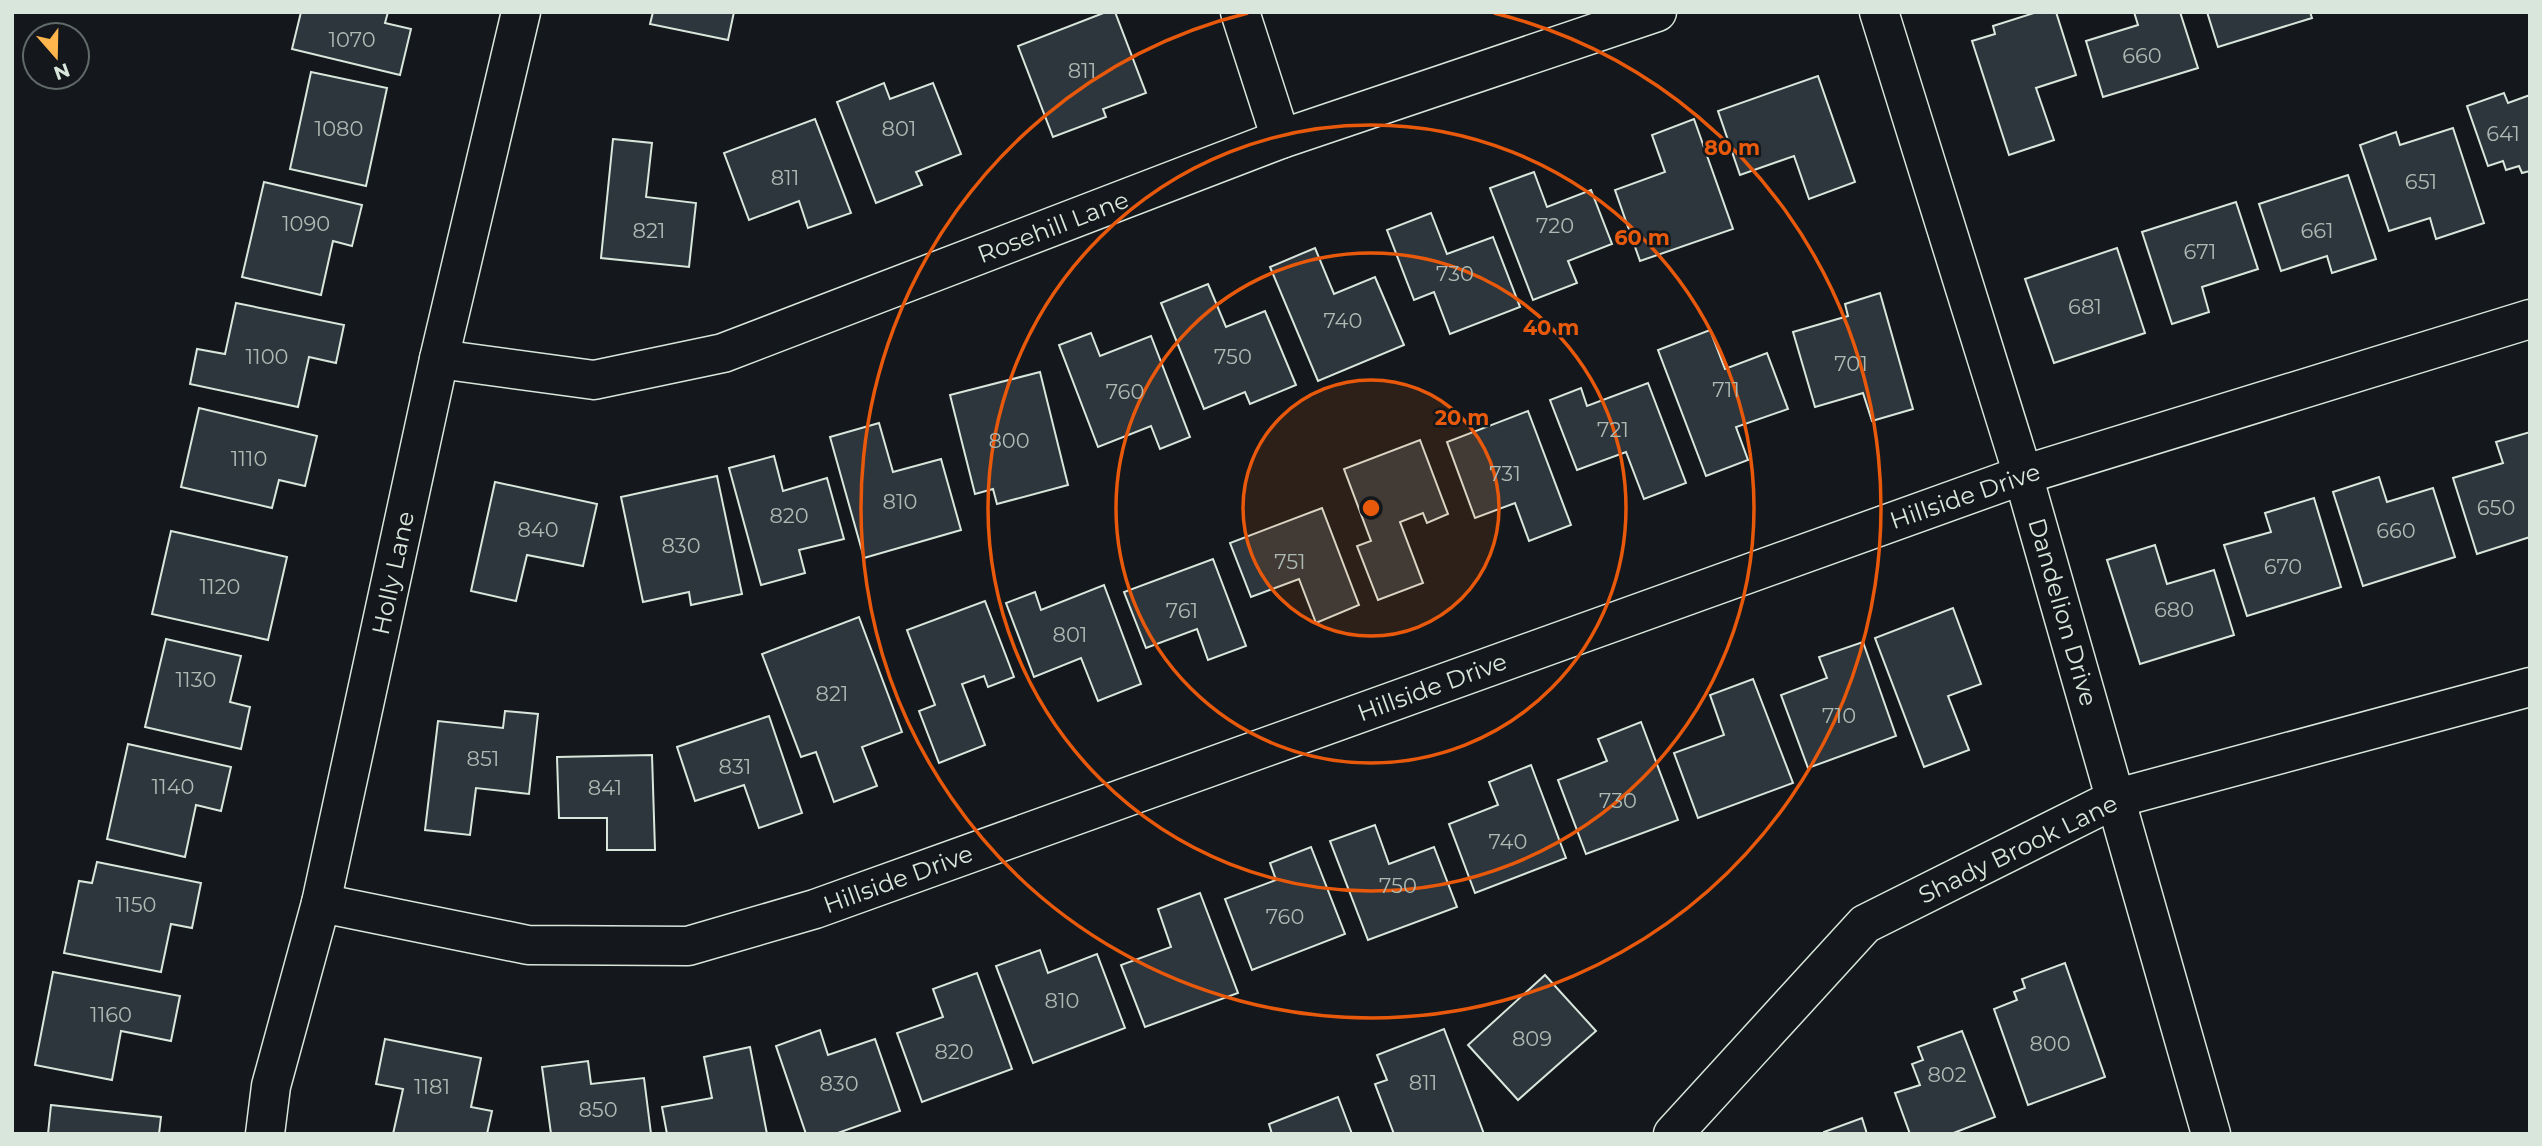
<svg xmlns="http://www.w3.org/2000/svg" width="2542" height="1146" viewBox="0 0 2542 1146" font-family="Montserrat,sans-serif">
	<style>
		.building { fill: #2c363c; stroke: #d8e6dc; stroke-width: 2 }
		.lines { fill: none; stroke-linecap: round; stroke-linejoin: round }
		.minor-casing { stroke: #d8e6dc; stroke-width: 41 }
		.minor { stroke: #14181c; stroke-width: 38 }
		.ring { fill: none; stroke: #e8590c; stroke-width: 3.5 }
		.labels { text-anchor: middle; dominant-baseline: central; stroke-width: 5; stroke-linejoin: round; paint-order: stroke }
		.number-label { font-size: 21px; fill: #adbab4 }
		.street-label { font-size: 24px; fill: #d8e6dc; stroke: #14181c }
		.centre { fill: #e8590c; stroke: #14181c; stroke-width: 3.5 }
		.ring-label { font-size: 21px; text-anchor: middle; font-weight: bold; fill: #e8590c; stroke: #14181c; stroke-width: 5; stroke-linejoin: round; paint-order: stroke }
	</style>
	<rect width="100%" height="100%" fill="#14181c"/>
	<!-- building -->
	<g class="building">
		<polygon points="301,12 388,12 385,23 411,29 400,75 292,49"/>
		<polygon points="653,12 734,12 728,40 650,24"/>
		<polygon points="1106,12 1115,12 1146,93 1103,109 1106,117 1053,137 1018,46"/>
		<polygon points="2037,12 2056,12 2076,75 2036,88 2054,140 2009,155 1972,41 1995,34 1993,26"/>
		<polygon points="2134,12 2180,12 2198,68 2103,97 2086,41 2138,25"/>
		<polygon points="2207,12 2310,12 2312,18 2218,47"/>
		<polygon points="311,72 387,88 366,186 290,169"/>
		<polygon points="1818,76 1855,182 1809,199 1794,156 1740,175 1718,111"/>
		<polygon points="884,83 890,99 933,83 961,154 916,172 922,185 876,203 837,102"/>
		<polygon points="2504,93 2508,103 2530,95 2530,171 2522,173 2519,166 2506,170 2503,161 2488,166 2467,106"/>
		<polygon points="815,119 851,213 808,228 799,201 749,220 724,153"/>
		<polygon points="1694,119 1733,229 1640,261 1615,190 1665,172 1652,135"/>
		<polygon points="2453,128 2484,223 2436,239 2430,218 2389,231 2360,145 2396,132 2400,145"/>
		<polygon points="613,139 652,143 646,197 696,203 689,267 601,258"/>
		<polygon points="1534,172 1547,207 1591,190 1612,244 1568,261 1577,283 1533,300 1490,188"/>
		<polygon points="2348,175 2376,259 2332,273 2327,256 2281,271 2259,204"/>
		<polygon points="264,182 362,205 352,246 333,241 321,295 242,277"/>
		<polygon points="2236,202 2258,269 2202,287 2209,312 2172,324 2142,232"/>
		<polygon points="1431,213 1447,254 1493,237 1520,307 1450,334 1434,292 1414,300 1387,230"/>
		<polygon points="1315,248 1334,294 1375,277 1404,345 1318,381 1270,267"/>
		<polygon points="2117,248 2145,333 2054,363 2025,279"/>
		<polygon points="1208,284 1226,327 1265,311 1296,385 1250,404 1245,392 1204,409 1161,303"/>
		<polygon points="1880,293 1913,409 1872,421 1863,393 1815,407 1793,332 1848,316 1845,304"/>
		<polygon points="236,303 344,325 336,363 309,357 298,407 190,384 197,349 225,354"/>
		<polygon points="1710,330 1725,369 1767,353 1788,409 1736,427 1748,460 1706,476 1658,350"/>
		<polygon points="1091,333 1100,356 1151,336 1190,437 1160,449 1151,426 1098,447 1059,345"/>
		<polygon points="1040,372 1068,485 997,504 993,489 975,494 950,395"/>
		<polygon points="1648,383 1686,483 1644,499 1626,452 1577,470 1550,400 1581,388 1587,406"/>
		<polygon points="199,408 317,436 305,486 279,480 272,508 181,487"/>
		<polygon points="1528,411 1571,525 1529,541 1515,503 1475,518 1447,442"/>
		<polygon points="879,423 893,472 941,459 961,530 864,558 830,437"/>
		<polygon points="2530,432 2530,537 2477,554 2453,478 2503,463 2496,442"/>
		<polygon points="1420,440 1448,514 1427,523 1423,513 1400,522 1423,583 1378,600 1357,546 1371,541 1344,469"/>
		<polygon points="774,456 783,491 827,478 844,539 799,550 805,573 761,585 729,468"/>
		<polygon points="717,476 742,594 691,605 689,592 643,602 621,497"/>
		<polygon points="2379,477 2387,502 2433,488 2455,557 2363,586 2333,492"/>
		<polygon points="495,482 597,504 583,566 527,555 516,601 471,591"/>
		<polygon points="2314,498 2341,587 2247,616 2224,545 2271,532 2265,513"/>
		<polygon points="1322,508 1359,605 1316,623 1299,579 1251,597 1230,543"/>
		<polygon points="171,531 287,557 268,640 152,614"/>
		<polygon points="2155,545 2167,584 2214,570 2234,635 2140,664 2107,560"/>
		<polygon points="1213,559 1246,646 1208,660 1197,629 1146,648 1124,592"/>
		<polygon points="1104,585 1141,684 1098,701 1081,658 1034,677 1006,603 1035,592 1041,610"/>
		<polygon points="985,601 1014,677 988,687 984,676 962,684 985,745 939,763 919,711 935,705 907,630"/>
		<polygon points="1953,608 1981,684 1948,696 1969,750 1924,767 1875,638"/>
		<polygon points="859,617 902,732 862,747 877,786 834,802 816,752 801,757 762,654"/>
		<polygon points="166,639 241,656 230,702 250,707 241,749 145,727"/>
		<polygon points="1863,642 1896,736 1808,768 1781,695 1827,678 1819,657"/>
		<polygon points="1753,679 1793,783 1698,818 1674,753 1724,735 1710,695"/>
		<polygon points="505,711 538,714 529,794 476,788 470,835 425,830 438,721 503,728"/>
		<polygon points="769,716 802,813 759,828 744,785 695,801 677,747"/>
		<polygon points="1641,722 1678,820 1586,854 1558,780 1607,761 1598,739"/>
		<polygon points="128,744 231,767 221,811 196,805 185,857 107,839"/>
		<polygon points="652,755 655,850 607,850 607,818 559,818 557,757"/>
		<polygon points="1531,765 1566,858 1475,893 1449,824 1498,805 1489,782"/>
		<polygon points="1375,825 1389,864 1434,847 1457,907 1368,940 1330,841"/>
		<polygon points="1311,847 1345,934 1252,970 1225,899 1276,880 1270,863"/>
		<polygon points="97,862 201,883 192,928 171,924 161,972 64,953 79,881 92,883"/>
		<polygon points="1200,893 1238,993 1145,1027 1121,965 1171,947 1158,909"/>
		<polygon points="1040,950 1048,973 1097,954 1125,1028 1033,1063 996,966"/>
		<polygon points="2065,963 2105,1077 2028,1105 1994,1009 2017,1000 2014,992 2025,988 2022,979"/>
		<polygon points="53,972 180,996 171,1041 121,1031 112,1080 35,1065"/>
		<polygon points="977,973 1012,1069 922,1102 897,1033 943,1017 933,989"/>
		<polygon points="1545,975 1596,1031 1518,1100 1468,1045"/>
		<polygon points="1444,1029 1484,1134 1394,1134 1375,1084 1387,1080 1377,1055"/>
		<polygon points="820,1030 828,1055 875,1039 900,1111 835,1134 806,1134 776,1046"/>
		<polygon points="1962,1031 1995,1117 1951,1134 1910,1134 1895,1093 1920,1085 1912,1064 1923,1060 1918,1047"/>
		<polygon points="385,1039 481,1058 471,1107 492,1111 487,1134 393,1134 403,1089 376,1084"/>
		<polygon points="750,1047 767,1134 667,1134 662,1107 712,1098 704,1057"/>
		<polygon points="588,1061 591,1084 644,1078 651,1134 551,1134 542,1067"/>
		<polygon points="1338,1097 1352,1134 1272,1134 1269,1124"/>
		<polygon points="51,1105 161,1117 159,1134 48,1134"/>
		<polygon points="1862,1118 1867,1134 1824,1134 1824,1132"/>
	</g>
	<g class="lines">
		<defs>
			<g id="minor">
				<polyline points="1240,12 1281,139"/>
				<polyline points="1879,12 2023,475 2211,1134"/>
				<polyline points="439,359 594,380 723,353 1281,139 1657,12"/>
				<polyline points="321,903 528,945 688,946 815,909 2023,475 2530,319"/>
				<polyline points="265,1134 271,1086 321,903 439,359 521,12"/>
				<polyline points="1673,1134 1865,924 2117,798 2530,687"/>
			</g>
		</defs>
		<!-- minor casing -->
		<use href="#minor" class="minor-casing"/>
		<!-- minor -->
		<use href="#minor" class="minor"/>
	</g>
	<!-- distance rings -->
	<circle cx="1371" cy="508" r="128" fill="#e8590c" fill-opacity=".12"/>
	<g class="ring">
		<circle cx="1371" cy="508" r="128"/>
		<circle cx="1371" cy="508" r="255"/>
		<circle cx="1371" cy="508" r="383"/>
		<path d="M1494 13A510 510 0 1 1 1248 13"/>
	</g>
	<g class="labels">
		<!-- number labels -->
		<g class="number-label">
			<text x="352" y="39">1070</text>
			<text x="2142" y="55">660</text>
			<text x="1082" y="70">811</text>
			<text x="339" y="128">1080</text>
			<text x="899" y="128">801</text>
			<text x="2503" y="133">641</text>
			<text x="785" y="177">811</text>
			<text x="2421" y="181">651</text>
			<text x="306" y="223">1090</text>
			<text x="1555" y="225">720</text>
			<text x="649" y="230">821</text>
			<text x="2317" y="230">661</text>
			<text x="2200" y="251">671</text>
			<text x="1455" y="273">730</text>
			<text x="2085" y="306">681</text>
			<text x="1343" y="320">740</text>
			<text x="267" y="356">1100</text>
			<text x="1233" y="356">750</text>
			<text x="1851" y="363">701</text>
			<text x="1726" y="389">711</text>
			<text x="1125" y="391">760</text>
			<text x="1613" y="429">721</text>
			<text x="1009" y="440">800</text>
			<text x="249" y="458">1110</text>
			<text x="1505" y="473">731</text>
			<text x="900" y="501">810</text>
			<text x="2496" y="507">650</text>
			<text x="789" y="515">820</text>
			<text x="538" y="529">840</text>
			<text x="2396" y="530">660</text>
			<text x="681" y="545">830</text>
			<text x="1290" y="561">751</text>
			<text x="2283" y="566">670</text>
			<text x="220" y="586">1120</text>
			<text x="2174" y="609">680</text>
			<text x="1182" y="610">761</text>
			<text x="1070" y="634">801</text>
			<text x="196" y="679">1130</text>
			<text x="832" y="693">821</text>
			<text x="1839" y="715">710</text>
			<text x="483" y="758">851</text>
			<text x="735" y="766">831</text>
			<text x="173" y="786">1140</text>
			<text x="605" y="787">841</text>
			<text x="1618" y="800">730</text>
			<text x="1508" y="841">740</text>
			<text x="1398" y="885">750</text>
			<text x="136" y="904">1150</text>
			<text x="1285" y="916">760</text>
			<text x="1062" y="1000">810</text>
			<text x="111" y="1014">1160</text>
			<text x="1532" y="1038">809</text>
			<text x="2050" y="1043">800</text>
			<text x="954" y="1051">820</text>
			<text x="1947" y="1074">802</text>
			<text x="1423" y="1082">811</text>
			<text x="839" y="1083">830</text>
			<text x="432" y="1086">1181</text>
			<text x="598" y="1109">850</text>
		</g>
		<!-- street labels -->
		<g class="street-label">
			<text transform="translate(1053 227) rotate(-21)">Rosehill Lane</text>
			<text transform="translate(1965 496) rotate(-19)">Hillside Drive</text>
			<text transform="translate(393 573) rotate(-78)">Holly Lane</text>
			<text transform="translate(2063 612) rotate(74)">Dandelion Drive</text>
			<text transform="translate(1432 687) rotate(-20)">Hillside Drive</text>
			<text transform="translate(2018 849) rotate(-26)">Shady Brook Lane</text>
			<text transform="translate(898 879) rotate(-20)">Hillside Drive</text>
		</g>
	</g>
	<circle cx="1371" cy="508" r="10" class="centre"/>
	<g class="ring-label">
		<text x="1732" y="155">80 m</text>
		<text x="1642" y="245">60 m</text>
		<text x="1551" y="335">40 m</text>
		<text x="1462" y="425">20 m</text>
	</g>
	<!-- border -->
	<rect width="2542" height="1146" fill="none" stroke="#d8e6dc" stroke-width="28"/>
	<!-- north arrow -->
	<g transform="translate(56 56) rotate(160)"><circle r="33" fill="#14181c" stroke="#626a69" stroke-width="2"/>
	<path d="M0-5L12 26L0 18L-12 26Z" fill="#ffb74d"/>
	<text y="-10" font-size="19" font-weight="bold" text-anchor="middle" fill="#d8e6dc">N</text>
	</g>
</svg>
